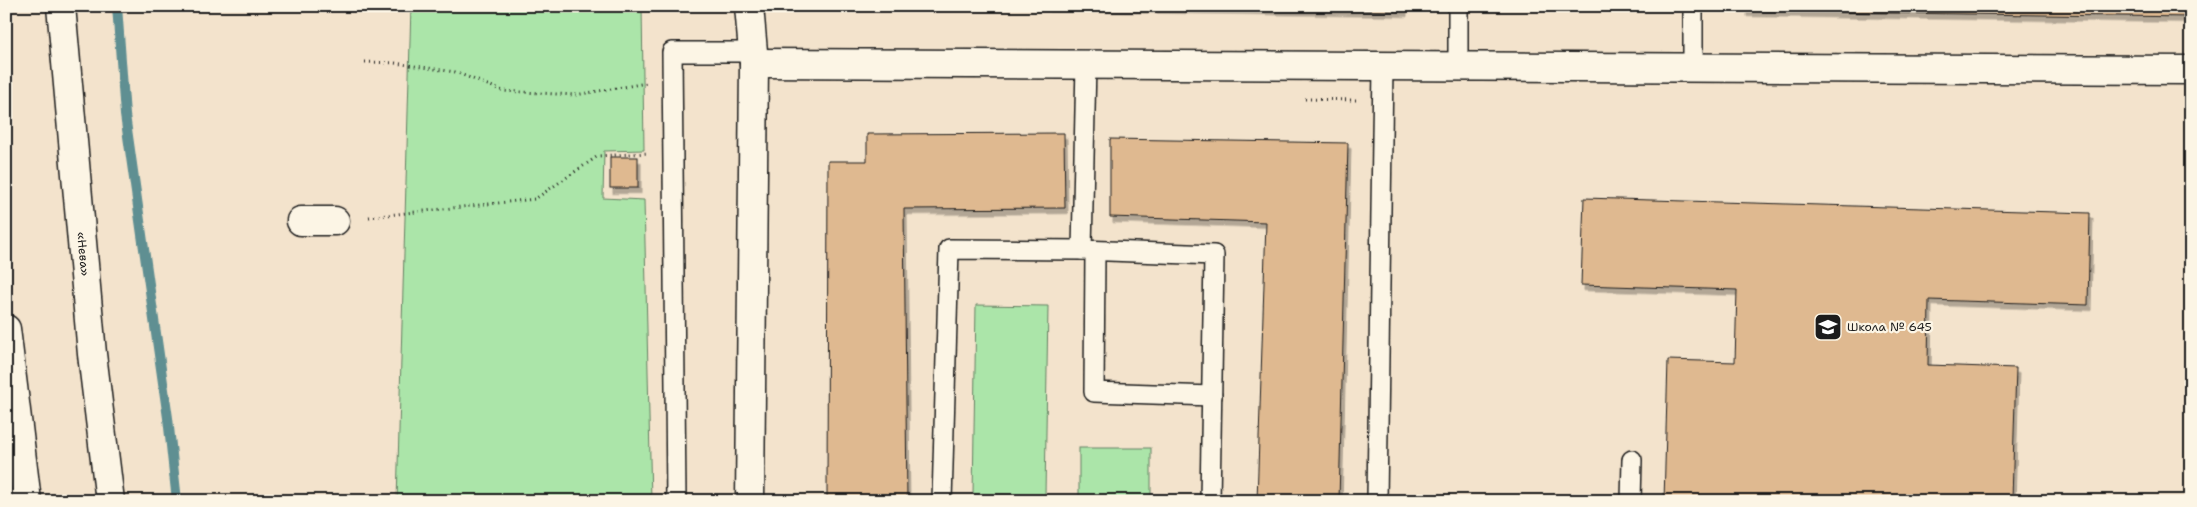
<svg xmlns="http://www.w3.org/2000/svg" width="2197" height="507" viewBox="0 0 2197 507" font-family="'Shantell Sans',sans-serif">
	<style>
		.green { fill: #abe5a9; stroke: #648062 }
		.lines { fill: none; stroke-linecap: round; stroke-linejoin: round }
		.stream { stroke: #5f8f92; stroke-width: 10 }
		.building { fill: #dfb990; stroke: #1c1c1c; filter: url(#shadow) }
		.service-casing { stroke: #1c1c1c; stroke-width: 22 }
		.minor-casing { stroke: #1c1c1c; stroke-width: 31 }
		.motorway-casing { stroke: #1c1c1c; stroke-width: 31 }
		.path { stroke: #1c1c1c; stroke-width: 3; stroke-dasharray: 1 4; stroke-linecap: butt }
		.service { stroke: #fcf5e5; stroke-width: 19 }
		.minor { stroke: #fcf5e5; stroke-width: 28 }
		.motorway { stroke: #fcf5e5; stroke-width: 28 }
		.labels { text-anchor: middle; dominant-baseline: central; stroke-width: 4.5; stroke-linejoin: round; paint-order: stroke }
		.street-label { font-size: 12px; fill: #1c1c1c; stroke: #fcf5e5 }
		.poi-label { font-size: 12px; fill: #1c1c1c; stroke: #fcf5e5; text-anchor: start }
	</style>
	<defs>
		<filter id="shadow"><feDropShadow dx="3" dy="5.5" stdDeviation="0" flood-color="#0004"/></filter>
	</defs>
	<rect width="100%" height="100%" fill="#f3e3cc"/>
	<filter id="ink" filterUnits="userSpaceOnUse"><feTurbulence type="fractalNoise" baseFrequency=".02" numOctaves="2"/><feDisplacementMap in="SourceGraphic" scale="10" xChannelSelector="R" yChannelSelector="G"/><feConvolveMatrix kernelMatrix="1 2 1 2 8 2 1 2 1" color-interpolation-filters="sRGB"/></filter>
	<g filter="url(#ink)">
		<!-- green -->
		<g class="green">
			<polygon points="411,6 642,6 644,150 604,151 603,198 644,200 651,501 397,501"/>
			<polygon points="976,305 1048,306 1045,495 973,494"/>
			<rect x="1079" y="448" width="72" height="53"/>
		</g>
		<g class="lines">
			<!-- stream -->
			<polyline class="stream" points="117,6 125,115 168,418 177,501"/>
		</g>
		<!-- building -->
		<g class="building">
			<polygon points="1047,6 1404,6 1404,11"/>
			<polygon points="1744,6 2191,6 2191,17 1744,11"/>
			<polygon points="1064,133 1065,208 904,209 907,501 827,501 828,161 867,161 867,134"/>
			<polygon points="1110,139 1348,143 1339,501 1257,501 1266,222 1110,217"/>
			<rect x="610" y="157" width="28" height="31"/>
			<polygon points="1584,198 2090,213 2088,305 1929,300 1928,365 2016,368 2012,499 1943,497 1942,501 1664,501 1668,360 1735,362 1737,290 1581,285"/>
		</g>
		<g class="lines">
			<defs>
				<g id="service">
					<polyline points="1458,6 1458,66"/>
					<polyline points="1693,6 1693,68"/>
					<polyline points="1086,64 1082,250 1214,255 1210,501"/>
					<polyline points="1095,251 1094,392 1212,396"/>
					<polyline points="676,501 672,52 752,52"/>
					<polyline points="942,501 949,249 1082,250"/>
					<polyline points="1377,501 1383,66"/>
					<polyline points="1631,501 1632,460"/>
				</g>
				<g id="minor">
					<polyline points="749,6 754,63 750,501"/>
					<polyline points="754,63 2191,70"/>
					<polyline points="301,221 335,221"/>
				</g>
				<g id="motorway">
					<path id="s1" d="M 61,6 L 92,354 L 110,501"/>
					<polyline points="6,329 27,501"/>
				</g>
			</defs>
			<!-- service casing -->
			<use href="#service" class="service-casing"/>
			<!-- minor casing -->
			<use href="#minor" class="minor-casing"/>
			<!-- motorway casing -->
			<use href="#motorway" class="motorway-casing"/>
			<!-- path -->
			<g class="path">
				<polyline points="365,62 395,63 455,72 503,91 575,95 647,83"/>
				<polyline points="1305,99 1356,100"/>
				<polyline points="369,217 535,199 598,156 648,153"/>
			</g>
			<!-- service -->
			<use href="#service" class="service"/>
			<!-- minor -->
			<use href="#minor" class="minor"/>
			<!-- motorway -->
			<use href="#motorway" class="motorway"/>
		</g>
	</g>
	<!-- icons -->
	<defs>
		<symbol id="school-square" viewBox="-11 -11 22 22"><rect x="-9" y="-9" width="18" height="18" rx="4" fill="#1c1c1c" stroke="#fcf5e5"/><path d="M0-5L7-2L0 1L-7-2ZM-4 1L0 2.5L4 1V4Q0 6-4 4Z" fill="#fff"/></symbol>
	</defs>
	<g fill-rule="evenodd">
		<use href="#school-square" x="1812" y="311" width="32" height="32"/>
	</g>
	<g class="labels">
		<!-- street labels -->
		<g class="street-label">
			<text stroke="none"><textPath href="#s1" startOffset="249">«Нева»</textPath></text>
		</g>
		<!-- poi labels -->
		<g class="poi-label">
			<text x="1847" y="327">Школа № 645</text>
		</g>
	</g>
	<!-- margin -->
	<rect width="2197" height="507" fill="none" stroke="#fcf5e5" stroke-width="25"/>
	<rect x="12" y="12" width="2172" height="482" fill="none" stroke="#1c1c1c" stroke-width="2" filter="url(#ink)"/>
</svg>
